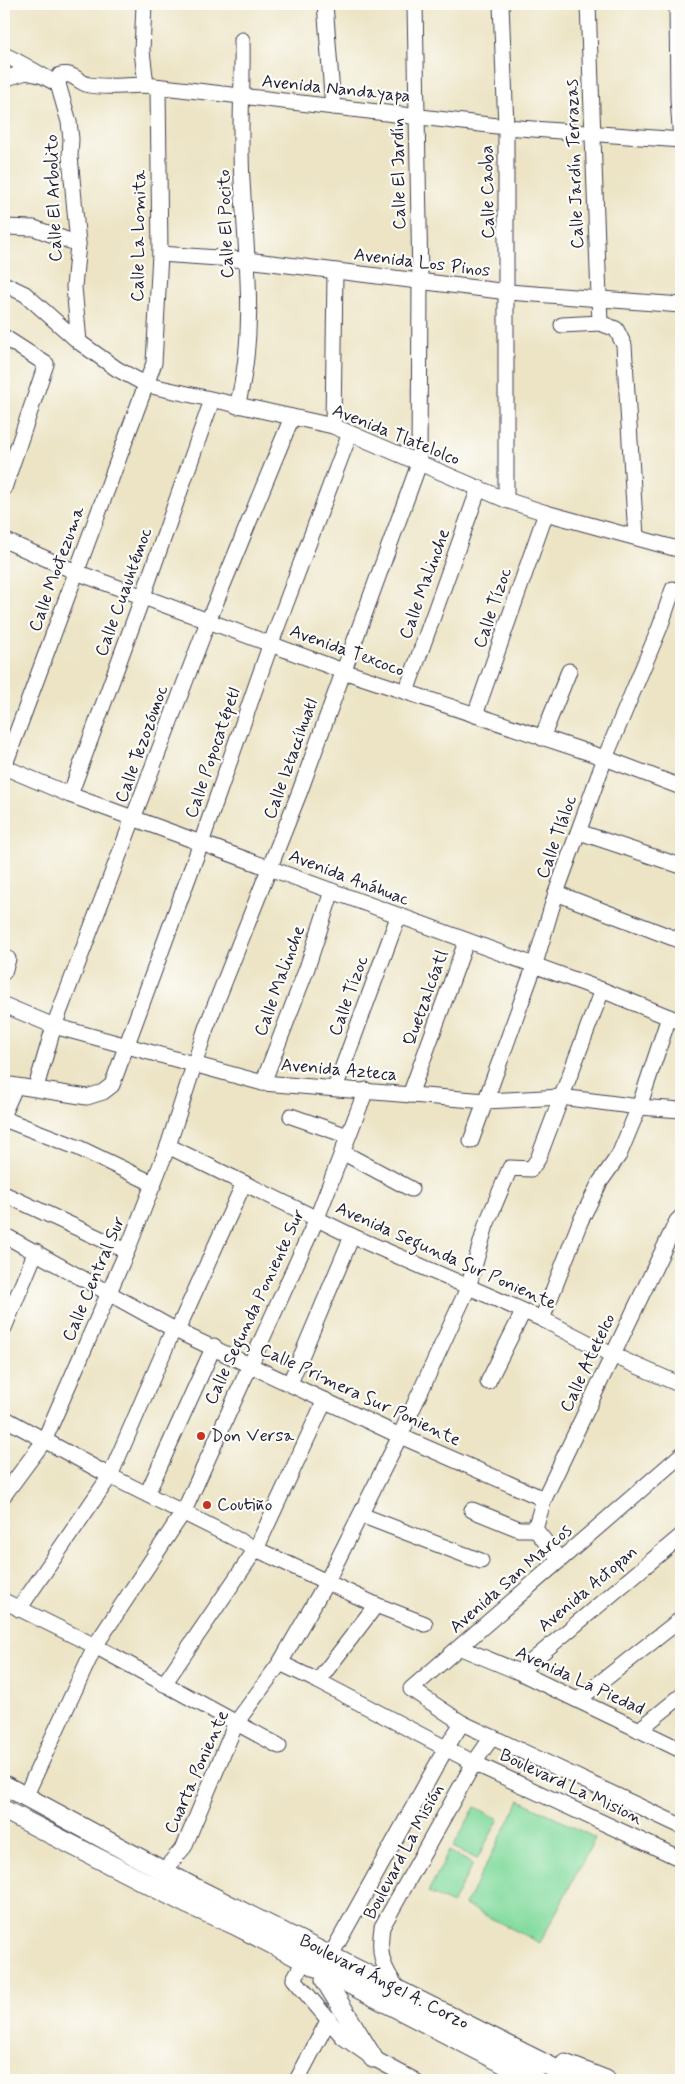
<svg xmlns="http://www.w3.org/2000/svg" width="685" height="2084" viewBox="0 0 685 2084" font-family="Mynerve,sans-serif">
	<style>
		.green { fill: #85dca0; stroke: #547f6e }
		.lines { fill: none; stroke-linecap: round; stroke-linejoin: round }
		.minor-casing { stroke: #403f50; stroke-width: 17 }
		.major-casing { stroke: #403f50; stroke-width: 21 }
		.minor { stroke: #fff; stroke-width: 15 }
		.major { stroke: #fff; stroke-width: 19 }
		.poi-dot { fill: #c8321e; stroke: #fdfcf7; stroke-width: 2 }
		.labels { text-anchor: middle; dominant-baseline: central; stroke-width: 4.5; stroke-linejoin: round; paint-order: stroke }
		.street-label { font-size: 18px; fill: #22223b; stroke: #fdfcf7 }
		.poi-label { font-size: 18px; fill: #22223b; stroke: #fdfcf7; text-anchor: start }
	</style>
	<rect width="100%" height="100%" fill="#fdfcf7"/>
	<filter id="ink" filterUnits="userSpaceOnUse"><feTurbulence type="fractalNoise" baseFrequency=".02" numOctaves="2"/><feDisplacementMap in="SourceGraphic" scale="10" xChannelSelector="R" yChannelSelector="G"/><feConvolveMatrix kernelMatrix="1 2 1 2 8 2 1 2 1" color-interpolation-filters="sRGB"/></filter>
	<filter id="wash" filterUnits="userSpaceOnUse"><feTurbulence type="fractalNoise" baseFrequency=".0096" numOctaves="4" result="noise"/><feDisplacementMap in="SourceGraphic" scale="20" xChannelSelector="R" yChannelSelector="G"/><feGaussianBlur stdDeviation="1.12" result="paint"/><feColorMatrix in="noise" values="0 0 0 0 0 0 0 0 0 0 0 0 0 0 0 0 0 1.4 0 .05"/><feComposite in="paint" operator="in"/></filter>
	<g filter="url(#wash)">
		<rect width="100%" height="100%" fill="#ece4c5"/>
		<!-- green -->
		<g class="green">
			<polygon points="520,1800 595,1838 540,1943 465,1905"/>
			<polygon points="475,1807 499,1819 477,1859 453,1847"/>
			<polygon points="449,1851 473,1864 452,1904 428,1892"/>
		</g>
	</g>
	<g filter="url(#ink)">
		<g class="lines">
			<defs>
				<g id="minor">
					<polyline points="144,4 142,51 146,85"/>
					<polyline points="325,4 333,107"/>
					<polyline points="501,4 506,127 506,500"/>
					<polyline points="588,4 600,323"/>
					<polyline points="677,4 678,99 681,142"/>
					<path d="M 4,55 C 23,63 39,75 58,84 L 60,75 C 75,72 78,83 89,85 C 107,88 128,85 146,85 L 506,127 L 681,140"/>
					<polyline points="4,79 26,72 39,75"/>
					<polyline points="58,84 69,122 71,139 70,156 78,244 74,287 79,342"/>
					<polyline points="4,227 34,228 78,244"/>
					<polyline points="160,254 247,260 508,292 681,305"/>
					<polyline points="4,284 25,294 79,342 117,369 147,385 333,426 506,500 546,513 681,550"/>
					<polyline points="562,325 600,323 616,329 624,345 636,537"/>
					<polyline points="4,337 46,364 4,488"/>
					<path d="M 237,406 C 257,333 246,255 242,180 C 239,133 243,86 242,40"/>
					<polyline points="333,426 335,272"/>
					<polyline points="4,540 76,572 343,671 605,758 681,787"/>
					<polyline points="406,692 479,488"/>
					<polyline points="475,715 546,513"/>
					<polyline points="542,738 569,671"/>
					<polyline points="4,767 70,795 602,990 681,1022"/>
					<polyline points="4,767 154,363 160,254 158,87"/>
					<polyline points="70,795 143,596 212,400"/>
					<polyline points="579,832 681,866"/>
					<polyline points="556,893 681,941"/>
					<polyline points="4,972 8,959"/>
					<polyline points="4,1005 54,1026 263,1083 486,1101 561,1097 639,1107 681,1110"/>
					<polyline points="263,1083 307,968 332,891"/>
					<polyline points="4,1084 87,1097 103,1092 112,1085 201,843 271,643 350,433"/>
					<polyline points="36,1087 54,1026 209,619 292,417"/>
					<polyline points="335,1088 398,917"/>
					<polyline points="410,1095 466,942"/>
					<polyline points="4,1112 15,1087"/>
					<polyline points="291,1116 348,1136"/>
					<polyline points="4,1119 79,1148 154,1184"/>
					<polyline points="471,1141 534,967 556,893 605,758 660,627 673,589"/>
					<polyline points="168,1146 352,1236 542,1319 612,1355 681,1385"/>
					<polyline points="342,1152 411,1189"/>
					<polyline points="4,1194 127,1251"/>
					<polyline points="4,1235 177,1331 400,1436 544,1499"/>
					<polyline points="542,1319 580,1222 600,1182 619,1155 639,1107 669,1017"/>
					<polyline points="4,1328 36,1251"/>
					<polyline points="177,1331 244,1183"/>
					<polyline points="488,1382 523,1312"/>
					<polyline points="290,1383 352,1236"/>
					<polyline points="4,1418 110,1476 256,1549 376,1605 425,1624"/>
					<polyline points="681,1455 411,1689 462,1723 681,1826"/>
					<polyline points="147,1494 214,1346"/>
					<polyline points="4,1495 44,1441 127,1251 168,1146 206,1028 300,791 419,464 420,280 415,4"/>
					<polyline points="472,1510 519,1529 535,1529"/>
					<polyline points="361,1515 481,1561"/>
					<polyline points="535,1529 544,1499 677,1221 681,1217"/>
					<polyline points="535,1529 560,1560"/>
					<polyline points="4,1601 95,1646 279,1746"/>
					<polyline points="19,1609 110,1476 174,1328"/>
					<polyline points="461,1648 519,1672 681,1750"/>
					<polyline points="280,1663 318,1681 474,1763 681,1859"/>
					<polyline points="519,1672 681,1536"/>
					<polyline points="318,1681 376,1605"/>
					<polyline points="164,1684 256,1549 325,1400"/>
					<polyline points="578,1700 681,1619"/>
					<polyline points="639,1730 681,1696"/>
					<polyline points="25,1797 95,1646 184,1511 317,1218 366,1090"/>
					<polyline points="164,1870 184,1847 236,1723 280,1663 326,1583 400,1436 468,1288 486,1225 510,1168 531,1169 538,1159 602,990"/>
					<polyline points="331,1955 446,1748 462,1723"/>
					<polyline points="304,1961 294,1979 343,2037 373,2058 414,2080"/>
					<path d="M 398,1989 C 382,1967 378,1954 382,1927 L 474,1763 L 492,1737"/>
					<polyline points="297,2080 329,2019"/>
				</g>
				<g id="major">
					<polyline points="4,1785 191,1886 577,2080"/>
					<polyline points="4,1810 187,1904 235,1925 536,2080"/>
					<polyline points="325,1980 373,2058"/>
					<polyline points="565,2064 606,2080"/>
				</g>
			</defs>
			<!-- minor casing -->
			<use href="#minor" class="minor-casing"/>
			<!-- major casing -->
			<use href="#major" class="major-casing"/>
			<!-- minor -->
			<use href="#minor" class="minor"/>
			<!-- major -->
			<use href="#major" class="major"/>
		</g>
	</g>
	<!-- markers -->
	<g class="poi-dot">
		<circle cx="201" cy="1436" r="5"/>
		<circle cx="207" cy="1505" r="5"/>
	</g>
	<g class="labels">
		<!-- street labels -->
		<g class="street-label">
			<text transform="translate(336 89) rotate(6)">Avenida Nandayapa</text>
			<text transform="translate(575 164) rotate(-92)">Calle Jardín Terrazas</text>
			<text transform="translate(399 174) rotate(-91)">Calle El Jardín</text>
			<text transform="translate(488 192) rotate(-91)">Calle Caoba</text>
			<text transform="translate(54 198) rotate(-92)">Calle El Arbolito</text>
			<text transform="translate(226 224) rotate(-92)">Calle El Pocito</text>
			<text transform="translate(139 236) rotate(-89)">Calle La Lomita</text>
			<text transform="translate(422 263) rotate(7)">Avenida Los Pinos</text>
			<text transform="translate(396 435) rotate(22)">Avenida Tlatelolco</text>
			<text transform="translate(57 569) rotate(-70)">Calle Moctezuma</text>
			<text transform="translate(425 584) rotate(-70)">Calle Malinche</text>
			<text transform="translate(124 592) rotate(-70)">Calle Cuauhtémoc</text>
			<text transform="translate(493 608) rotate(-71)">Calle Tízoc</text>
			<text transform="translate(347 651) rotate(20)">Avenida Texcoco</text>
			<text transform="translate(142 744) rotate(-70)">Calle Tezozómoc</text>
			<text transform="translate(213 753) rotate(-71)">Calle Popocatépetl</text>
			<text transform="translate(291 759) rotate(-70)">Calle Iztaccíhuatl</text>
			<text transform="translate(557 837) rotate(-70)">Calle Tláloc</text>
			<text transform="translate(349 878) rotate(21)">Avenida Anáhuac</text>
			<text transform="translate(280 981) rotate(-70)">Calle Malinche</text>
			<text transform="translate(349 996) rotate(-70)">Calle Tízoc</text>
			<text transform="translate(426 998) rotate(-70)">Quetzalcóatl</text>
			<text transform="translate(339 1070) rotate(5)">Avenida Azteca</text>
			<text transform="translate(446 1256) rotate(24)">Avenida Segunda Sur Poniente</text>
			<text transform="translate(94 1279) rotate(-67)">Calle Central Sur</text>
			<text transform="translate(255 1307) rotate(-65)">Calle Segunda Poniente Sur</text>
			<text transform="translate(588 1363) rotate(-65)">Calle Atetelco</text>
			<text transform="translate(360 1395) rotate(25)">Calle Primera Sur Poniente</text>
			<text transform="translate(511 1579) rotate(-41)">Avenida San Marcos</text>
			<text transform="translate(588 1589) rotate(-40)">Avenida Actopan</text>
			<text transform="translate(580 1681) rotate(25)">Avenida La Piedad</text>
			<text transform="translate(197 1772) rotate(-66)">Cuarta Poniente</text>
			<text transform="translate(571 1787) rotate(25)">Boulevard La Mision</text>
			<text transform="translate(404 1852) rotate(-62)">Boulevard La Misión</text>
			<text transform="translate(384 1982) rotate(27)">Boulevard Ángel A. Corzo</text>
		</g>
		<!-- poi labels -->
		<g class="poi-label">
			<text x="211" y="1436">Don Versa</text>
			<text x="217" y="1505">Coutiño</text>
		</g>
	</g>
	<!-- margin -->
	<rect width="685" height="2084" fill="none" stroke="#fdfcf7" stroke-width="20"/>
</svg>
